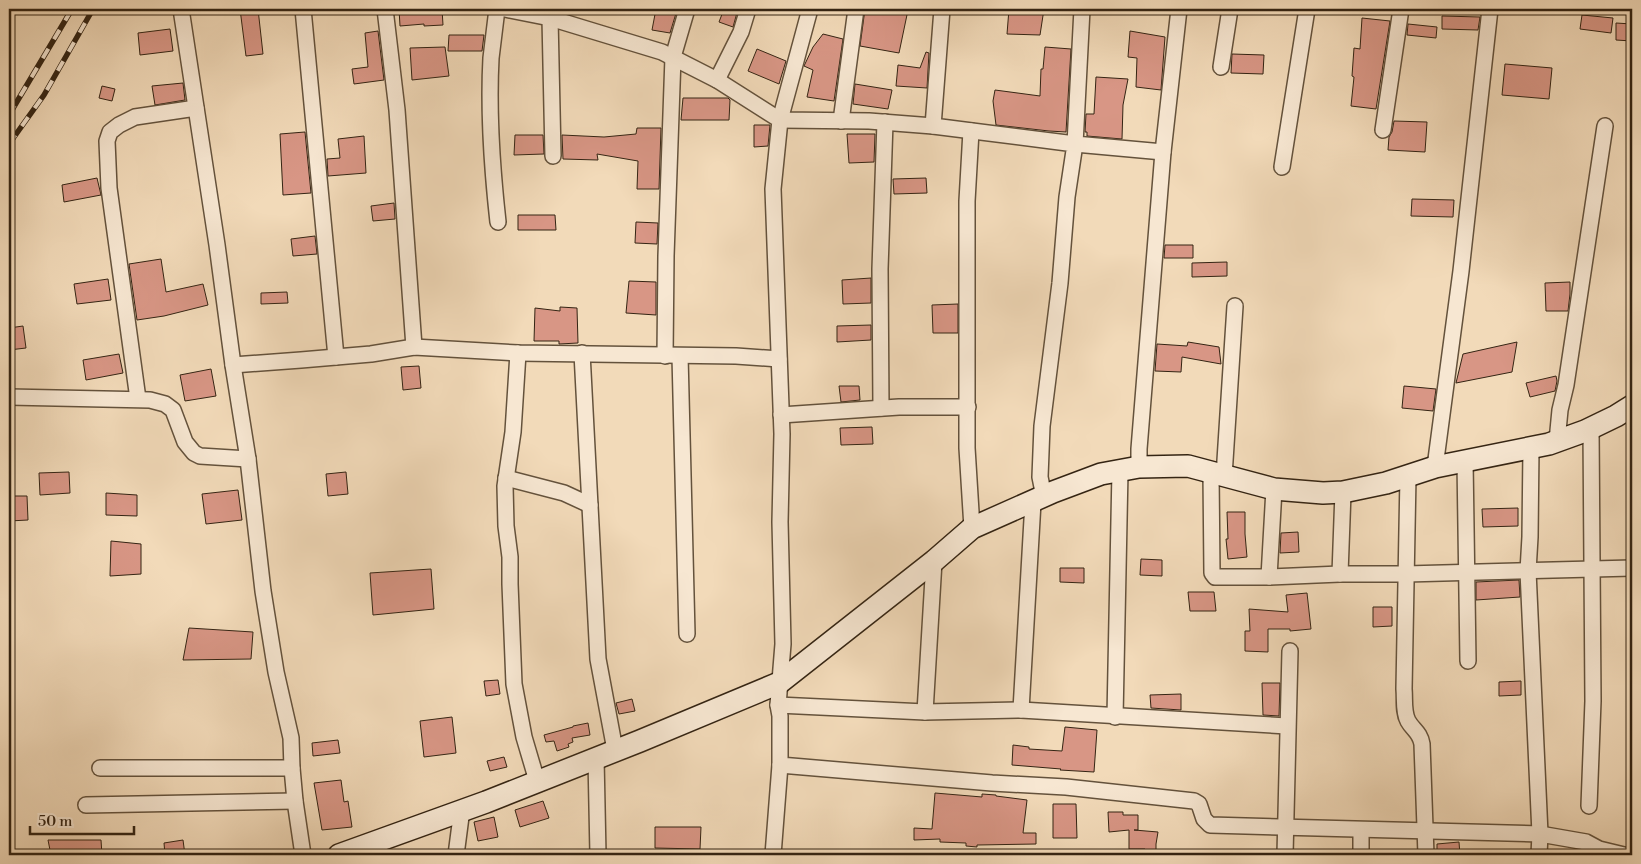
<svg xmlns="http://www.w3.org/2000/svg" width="1641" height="864" viewBox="0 0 1641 864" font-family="'Libre Bodoni',serif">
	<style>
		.building { fill: #d89685; stroke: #342413 }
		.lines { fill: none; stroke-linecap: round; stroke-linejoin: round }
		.street-casing { stroke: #64523c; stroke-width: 18 }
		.secondary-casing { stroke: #342413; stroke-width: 24 }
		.street { stroke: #f7e7d2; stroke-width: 15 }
		.secondary { stroke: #f7e7d2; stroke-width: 21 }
		.rail-casing { stroke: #342413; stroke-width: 5.5 }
		.rail { stroke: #f7e7d2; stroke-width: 4; stroke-dasharray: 11; stroke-linecap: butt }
	</style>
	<rect width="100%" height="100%" fill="#f2dab9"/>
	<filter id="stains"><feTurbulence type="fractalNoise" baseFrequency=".004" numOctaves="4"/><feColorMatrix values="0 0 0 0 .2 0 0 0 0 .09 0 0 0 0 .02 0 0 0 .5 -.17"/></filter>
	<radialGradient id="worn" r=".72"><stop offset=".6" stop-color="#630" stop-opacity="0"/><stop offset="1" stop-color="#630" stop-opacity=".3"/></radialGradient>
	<!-- building -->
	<g class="building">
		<polygon points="240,9 258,9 263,54 246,56"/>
		<polygon points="399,9 442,9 443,25 424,26 424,24 400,26"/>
		<polygon points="656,9 677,10 670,33 652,30"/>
		<polygon points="724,9 738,9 733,27 719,22"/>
		<polygon points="865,9 896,9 908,10 899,53 860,46"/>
		<polygon points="1009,9 1044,9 1040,35 1007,34"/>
		<polygon points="1582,15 1613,18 1611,33 1580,29"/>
		<polygon points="1442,16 1480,17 1478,30 1442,29"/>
		<polygon points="1362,18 1390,21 1376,109 1351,106 1354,77 1352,76 1354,48 1360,49"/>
		<polygon points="1616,23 1632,24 1632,41 1616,40"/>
		<polygon points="1408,24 1437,27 1436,38 1407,35"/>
		<polygon points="170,29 173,51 140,55 138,33"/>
		<polygon points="378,31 384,80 354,84 352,69 368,67 365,33"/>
		<polygon points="1130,31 1165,37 1161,90 1136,87 1137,58 1128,57"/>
		<polygon points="823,34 843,39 834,101 807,97 813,70 804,66 813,47"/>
		<polygon points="449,35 484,35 482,51 448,51"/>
		<polygon points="445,47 449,76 412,80 410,48"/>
		<polygon points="1045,47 1071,49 1066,132 1049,131 996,125 993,101 995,90 1040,96 1041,69 1043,69"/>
		<polygon points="757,49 786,61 779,84 748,71"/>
		<polygon points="926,52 929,53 927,88 896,86 898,65 920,68"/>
		<polygon points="1232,54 1264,55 1263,74 1231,73"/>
		<polygon points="1505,64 1552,68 1549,99 1502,95"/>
		<polygon points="1096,77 1128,79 1123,105 1122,139 1087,136 1087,132 1085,132 1086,114 1094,114"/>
		<polygon points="183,83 185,100 155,105 152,86"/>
		<polygon points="855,84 892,90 888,109 853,104"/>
		<polygon points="102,86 115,89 112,101 99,98"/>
		<polygon points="683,98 728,98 730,100 729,120 681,120"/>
		<polygon points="1394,121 1427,122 1425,152 1388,150 1389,137 1392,132"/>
		<polygon points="754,125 770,125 768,146 754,147"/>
		<polygon points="637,128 661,128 659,189 637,189 638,161 597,154 598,160 563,159 562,135 604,137 636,134"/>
		<polygon points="305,132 311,193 283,195 280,134"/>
		<polygon points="847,134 875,134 874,162 849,163"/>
		<polygon points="515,135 543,135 544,154 514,155"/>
		<polygon points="364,136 366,173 328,176 327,159 340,158 338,139"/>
		<polygon points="97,178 101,195 64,202 62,185"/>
		<polygon points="926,178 927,193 894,194 893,179"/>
		<polygon points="1412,199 1454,200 1453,217 1411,216"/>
		<polygon points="394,203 395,219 373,221 371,206"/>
		<polygon points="518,215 555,215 556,230 518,230"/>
		<polygon points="636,222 658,223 657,244 635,243"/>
		<polygon points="315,236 317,254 293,256 291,239"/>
		<polygon points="1165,245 1193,245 1193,258 1164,258"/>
		<polygon points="161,259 166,292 203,284 208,305 164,316 137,320 129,264"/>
		<polygon points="1227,262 1227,276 1192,277 1192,263"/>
		<polygon points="871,278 871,303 843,304 842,280"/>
		<polygon points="108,279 111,300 77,304 74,284"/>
		<polygon points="629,281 656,282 656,315 626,313"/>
		<polygon points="1570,282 1570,294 1568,311 1546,311 1545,283"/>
		<polygon points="287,292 288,303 261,304 261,293"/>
		<polygon points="958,304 958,333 933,333 932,305"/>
		<polygon points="560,307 577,308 578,343 559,344 559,341 534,341 535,308 560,311"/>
		<polygon points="871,325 871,340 837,342 837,326"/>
		<polygon points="23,326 26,348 9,350 9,328"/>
		<polygon points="1188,342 1219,347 1221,364 1182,357 1181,372 1155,371 1157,344 1187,346"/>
		<polygon points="1517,342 1512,372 1456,383 1463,354"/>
		<polygon points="119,354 123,373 86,380 83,360"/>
		<polygon points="419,366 421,388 403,390 401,367"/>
		<polygon points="211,369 216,396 185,401 180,375"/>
		<polygon points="1556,376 1557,381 1555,391 1530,397 1526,383"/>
		<polygon points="839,386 859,386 860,400 841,402"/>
		<polygon points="1404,386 1436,389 1433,411 1402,408"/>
		<polygon points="872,427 873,444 841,445 840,428"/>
		<polygon points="69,472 70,493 40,495 39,473"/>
		<polygon points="346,472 348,494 328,496 326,474"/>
		<polygon points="238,490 242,520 206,524 202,494"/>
		<polygon points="106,493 137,495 137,516 106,515"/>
		<polygon points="9,496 27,496 28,520 9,521"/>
		<polygon points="1518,508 1518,526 1483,527 1482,509"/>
		<polygon points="1227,512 1245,512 1245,534 1247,557 1228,559 1226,539 1228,539"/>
		<polygon points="1298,532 1299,552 1280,553 1281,533"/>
		<polygon points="111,541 141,544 141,574 110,576"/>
		<polygon points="1141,559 1162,560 1162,576 1140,575"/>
		<polygon points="1060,568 1084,568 1084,583 1060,582"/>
		<polygon points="431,569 434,609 373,615 370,573"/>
		<polygon points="1519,580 1520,597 1476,600 1476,582"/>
		<polygon points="1188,592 1214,592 1216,611 1190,611"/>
		<polygon points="1307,593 1311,629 1290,631 1290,629 1268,629 1268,652 1245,651 1245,631 1250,631 1249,609 1288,612 1286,595"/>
		<polygon points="1373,607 1392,607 1392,626 1373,627"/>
		<polygon points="189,628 253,632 251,659 183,660"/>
		<polygon points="498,680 500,694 486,696 484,681"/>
		<polygon points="1521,681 1521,695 1499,696 1499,682"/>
		<polygon points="1262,683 1280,683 1279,716 1263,715"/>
		<polygon points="1181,694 1181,710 1151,708 1150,695"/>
		<polygon points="632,699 635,711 619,714 616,703"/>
		<polygon points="452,717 456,753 424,757 420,721"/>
		<polygon points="588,723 590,735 572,738 573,742 568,744 569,747 557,751 554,741 546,742 544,735 573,727 573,726"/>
		<polygon points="1065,727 1097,730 1094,772 1060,770 1061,769 1012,765 1013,745 1029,747 1029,749 1062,751"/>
		<polygon points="338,740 340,753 313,756 312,743"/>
		<polygon points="504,757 507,767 490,771 487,761"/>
		<polygon points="341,780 344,802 348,801 352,827 322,830 314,783"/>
		<polygon points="935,793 982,797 982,794 996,795 996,796 1027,800 1023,833 1036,833 1036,844 977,845 977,847 966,846 966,843 940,842 940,839 914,840 914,828 932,829"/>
		<polygon points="543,801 549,818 520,827 515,810"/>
		<polygon points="1053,804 1076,804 1077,838 1053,838"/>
		<polygon points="1108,812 1123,812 1123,815 1138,815 1138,830 1134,830 1158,832 1156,844 1156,855 1144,855 1145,849 1129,849 1129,830 1109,832"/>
		<polygon points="494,817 498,837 478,841 474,822"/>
		<polygon points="655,827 701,827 700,849 655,848"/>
		<polygon points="48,840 101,840 102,855 51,855"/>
		<polygon points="183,840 185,855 165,855 164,843"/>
		<polygon points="1459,842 1460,855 1437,855 1437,844"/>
	</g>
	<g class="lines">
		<defs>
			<g id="street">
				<polyline points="181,9 217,245 233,365 248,459 263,591 276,672 291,738 292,768 295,801 303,855"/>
				<polyline points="303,9 336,357"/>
				<polyline points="385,9 397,110 414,347"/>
				<path d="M 497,9 C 495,25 493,42 491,58 C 488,113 492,168 498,222"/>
				<polyline points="505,9 550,18 662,52 717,80 780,120 773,189 782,434 780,522 783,644 778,705 780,716 780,765 992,783 1066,787 1194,801 1199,804 1204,819 1210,825 1540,834 1586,842 1599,849 1624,855"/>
				<polyline points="810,9 780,120 869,121 933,126"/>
				<polyline points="942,9 933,126 1075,144 1067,197 1060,283 1042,426 1040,477 1044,497"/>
				<polyline points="1082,9 1075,144 1163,152"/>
				<polyline points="552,10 550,18 553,156"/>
				<polyline points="1221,67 1230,9"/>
				<polyline points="717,80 741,32 748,9"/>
				<polyline points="841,121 856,9"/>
				<polyline points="1383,130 1401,9"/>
				<polyline points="971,131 967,201 967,448 972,528"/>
				<polyline points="1282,167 1307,9"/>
				<polyline points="518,353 513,432 505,486 506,526 510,557 510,584 514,684 524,737 537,781"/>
				<polyline points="582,353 598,659 615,750"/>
				<polyline points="665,356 666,256 673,57 687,9"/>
				<polyline points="680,356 687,634"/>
				<polyline points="233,365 301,360 371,354 414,347 518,353 736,356 779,359"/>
				<polyline points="9,397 150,400 165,404 173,410 185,442 194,453 200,456 248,459"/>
				<polyline points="138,399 109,188 107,141 110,132 119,125 135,117 196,108"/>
				<polyline points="881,408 880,269 885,122"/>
				<polyline points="781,415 899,407 968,407"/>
				<polyline points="1557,441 1560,410 1566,385 1605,126"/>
				<polyline points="1531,448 1530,537 1528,571 1540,834 1539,855"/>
				<polyline points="1465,461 1468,661"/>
				<polyline points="1139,467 1139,449 1163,152 1179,9"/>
				<polyline points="1435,467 1461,271 1490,9"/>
				<polyline points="1211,473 1212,573 1215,577 1269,577 1340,574 1406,574 1632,568"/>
				<polyline points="1224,476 1235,306"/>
				<path d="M 1408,476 L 1404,689 C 1405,699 1403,712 1408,721 C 1413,730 1420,732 1422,744 L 1426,855"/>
				<polyline points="506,478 564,493 590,505"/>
				<polyline points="1340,574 1343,492"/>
				<polyline points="1269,577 1274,489"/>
				<polyline points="778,705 925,712 1021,710 1287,726"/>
				<polyline points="1021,710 1033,502"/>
				<polyline points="925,712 934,561"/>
				<polyline points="1115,717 1120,471"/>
				<polyline points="596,758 598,855"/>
				<polyline points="100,768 292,768"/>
				<polyline points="86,805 295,801"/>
				<polyline points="1589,806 1593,701 1591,428"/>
				<polyline points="456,855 462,809"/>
				<polyline points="773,855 780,765"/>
				<polyline points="1285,855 1290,651"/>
				<polyline points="1361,855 1361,830"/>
			</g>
			<polyline id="secondary" points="339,855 486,802 640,741 779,683 934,561 972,528 1053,492 1101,474 1139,467 1188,466 1274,489 1323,493 1343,492 1386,483 1435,467 1549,444 1585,431 1616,416 1632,406"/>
		</defs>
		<!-- street casing -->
		<use href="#street" class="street-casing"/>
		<!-- secondary casing -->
		<use href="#secondary" class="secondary-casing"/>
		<!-- street -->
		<use href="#street" class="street"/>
		<!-- secondary -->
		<use href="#secondary" class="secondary"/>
		<defs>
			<g id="rail">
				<polyline points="9,115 72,9"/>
				<polyline points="9,144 44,95 93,9"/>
			</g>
		</defs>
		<!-- rail casing -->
		<use href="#rail" class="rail-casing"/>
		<!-- rail -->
		<use href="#rail" class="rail"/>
	</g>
	<!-- margin -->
	<rect width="1641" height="864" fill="none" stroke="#f2dab9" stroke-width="30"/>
	<rect x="10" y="10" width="1621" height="844" fill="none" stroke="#342413" stroke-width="2.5"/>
	<rect x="15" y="15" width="1611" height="834" fill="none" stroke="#342413"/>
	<!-- scale -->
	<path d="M30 826v8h104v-8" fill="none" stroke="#342413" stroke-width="2.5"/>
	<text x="38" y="826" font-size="15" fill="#342413" stroke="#f7e7d2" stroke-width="4" paint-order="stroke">50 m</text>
	<rect width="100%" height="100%" filter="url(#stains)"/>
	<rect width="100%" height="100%" fill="url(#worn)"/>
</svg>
